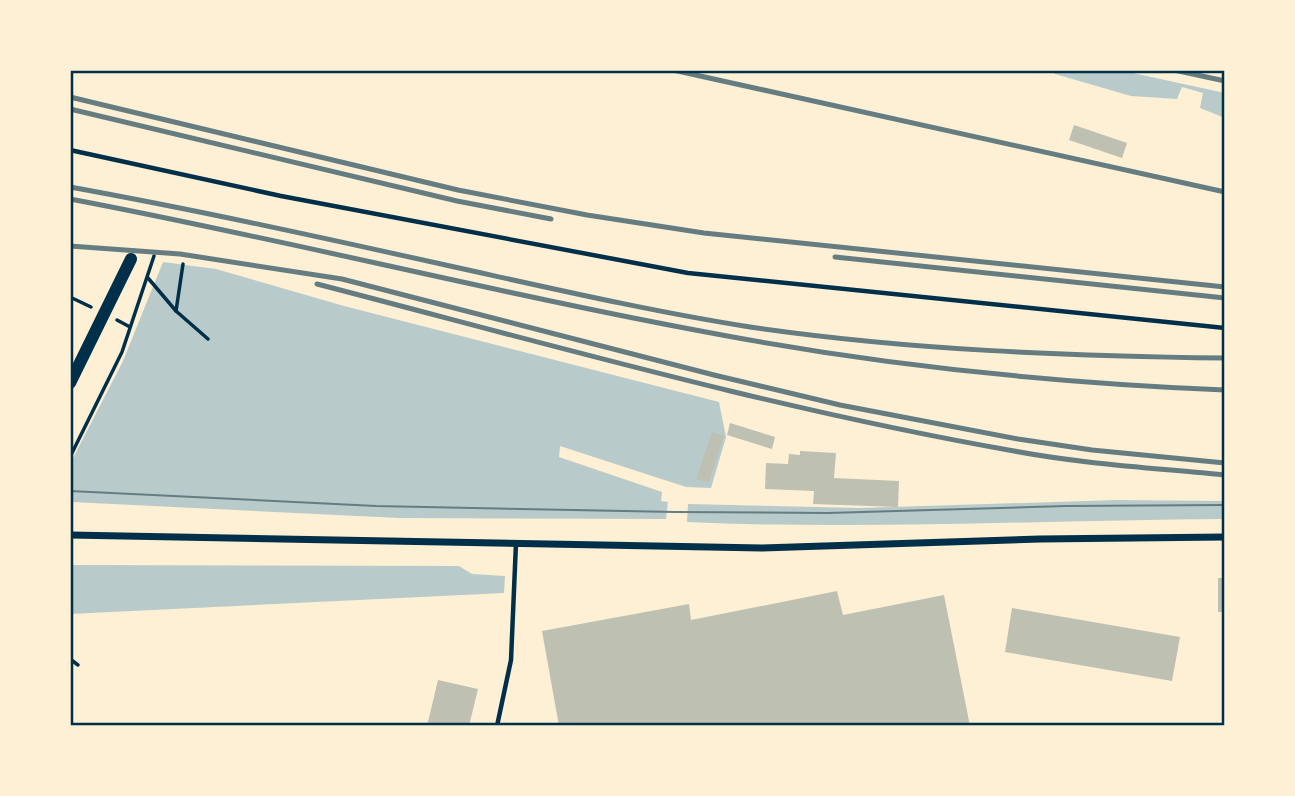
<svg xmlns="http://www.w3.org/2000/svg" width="1295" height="796" viewBox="0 0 1295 796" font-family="'Archivo Narrow',sans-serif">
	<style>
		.green { fill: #b9caca }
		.building { fill: #bec0b2 }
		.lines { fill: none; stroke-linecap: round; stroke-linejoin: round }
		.path { stroke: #003049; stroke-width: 3.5 }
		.service { stroke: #003049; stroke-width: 4.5 }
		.minor { stroke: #003049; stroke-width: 7 }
		.secondary { stroke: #003049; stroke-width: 12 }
		.tram { stroke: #657d81; stroke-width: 2 }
		.rail { stroke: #657d81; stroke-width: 5 }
		.neatline { fill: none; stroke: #003049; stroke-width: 2.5 }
	</style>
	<rect width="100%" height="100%" fill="#fdf0d5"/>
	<!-- green -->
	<g class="green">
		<polygon points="1050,70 1119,70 1225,93 1225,118 1200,108 1203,93 1182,87 1177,99 1131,96 1055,74"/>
		<polygon points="163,262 216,269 344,306 719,402 726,437 711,488 686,487 560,446 559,457 662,492 661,501 668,502 666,519 399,518 72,502 73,458 123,361"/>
		<path d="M 1117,500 L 1225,501 L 1225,519 C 1046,520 866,530 687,522 L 688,504 L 860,508 Z"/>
		<polygon points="70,565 459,566 472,574 505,576 504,593 70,614"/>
	</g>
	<!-- building -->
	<g class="building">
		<polygon points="1074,125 1127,143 1122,158 1069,140"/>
		<polygon points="730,423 775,437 772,449 727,435"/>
		<polygon points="712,432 724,436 709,482 696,479"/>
		<polygon points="800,451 836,453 834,478 899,481 898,507 813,504 814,491 765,489 766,463 788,464 789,454 800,455"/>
		<rect x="1218" y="578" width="7" height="34"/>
		<polygon points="837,591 843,615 944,595 970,726 559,726 542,631 689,604 691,620"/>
		<polygon points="1012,608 1180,637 1172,681 1005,652"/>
		<polygon points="438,680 478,689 469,726 427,726"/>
	</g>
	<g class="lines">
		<!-- path -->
		<g class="path">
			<polyline points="183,264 176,311 208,339"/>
			<polyline points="148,278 176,311"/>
			<polyline points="70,297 91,307"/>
			<polyline points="117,320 130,327"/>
			<polyline points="70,457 122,352 154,256"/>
			<polyline points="70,659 78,665"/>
		</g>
		<!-- service -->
		<g class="service">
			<polyline points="70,150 281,196 688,273 1225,328"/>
			<polyline points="497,726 511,660 516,543"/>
		</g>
		<!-- minor -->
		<polyline class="minor" points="70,535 762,548 1040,539 1225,537"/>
		<!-- secondary -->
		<polyline class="secondary" points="70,383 131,259"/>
		<!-- tram -->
		<polyline class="tram" points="70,491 376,506 675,512 828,513 1066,506 1225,505"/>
		<!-- rail -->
		<g class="rail">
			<polyline points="673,70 1225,192"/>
			<polyline points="1174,70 1225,81"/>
			<polyline points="70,97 458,190 587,215 704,233 1225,287"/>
			<polyline points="70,109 457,201 551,219"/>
			<path d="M 70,187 C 197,210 324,238 450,266 C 550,288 649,311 750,327 C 908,350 1066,356 1225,358"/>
			<path d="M 70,199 C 288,240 503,295 722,335 C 887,366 1057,383 1225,390"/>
			<polyline points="70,246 180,254 342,279 714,375 840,405 1018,439 1092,450 1225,463"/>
			<polyline points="835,257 1225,298"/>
			<path d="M 317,284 C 548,344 779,410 1014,451 C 1083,464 1155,468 1225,475"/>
		</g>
	</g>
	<!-- border -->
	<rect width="1295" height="796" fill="none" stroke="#fdf0d5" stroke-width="144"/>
	<rect x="72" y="72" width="1151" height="652" class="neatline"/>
</svg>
